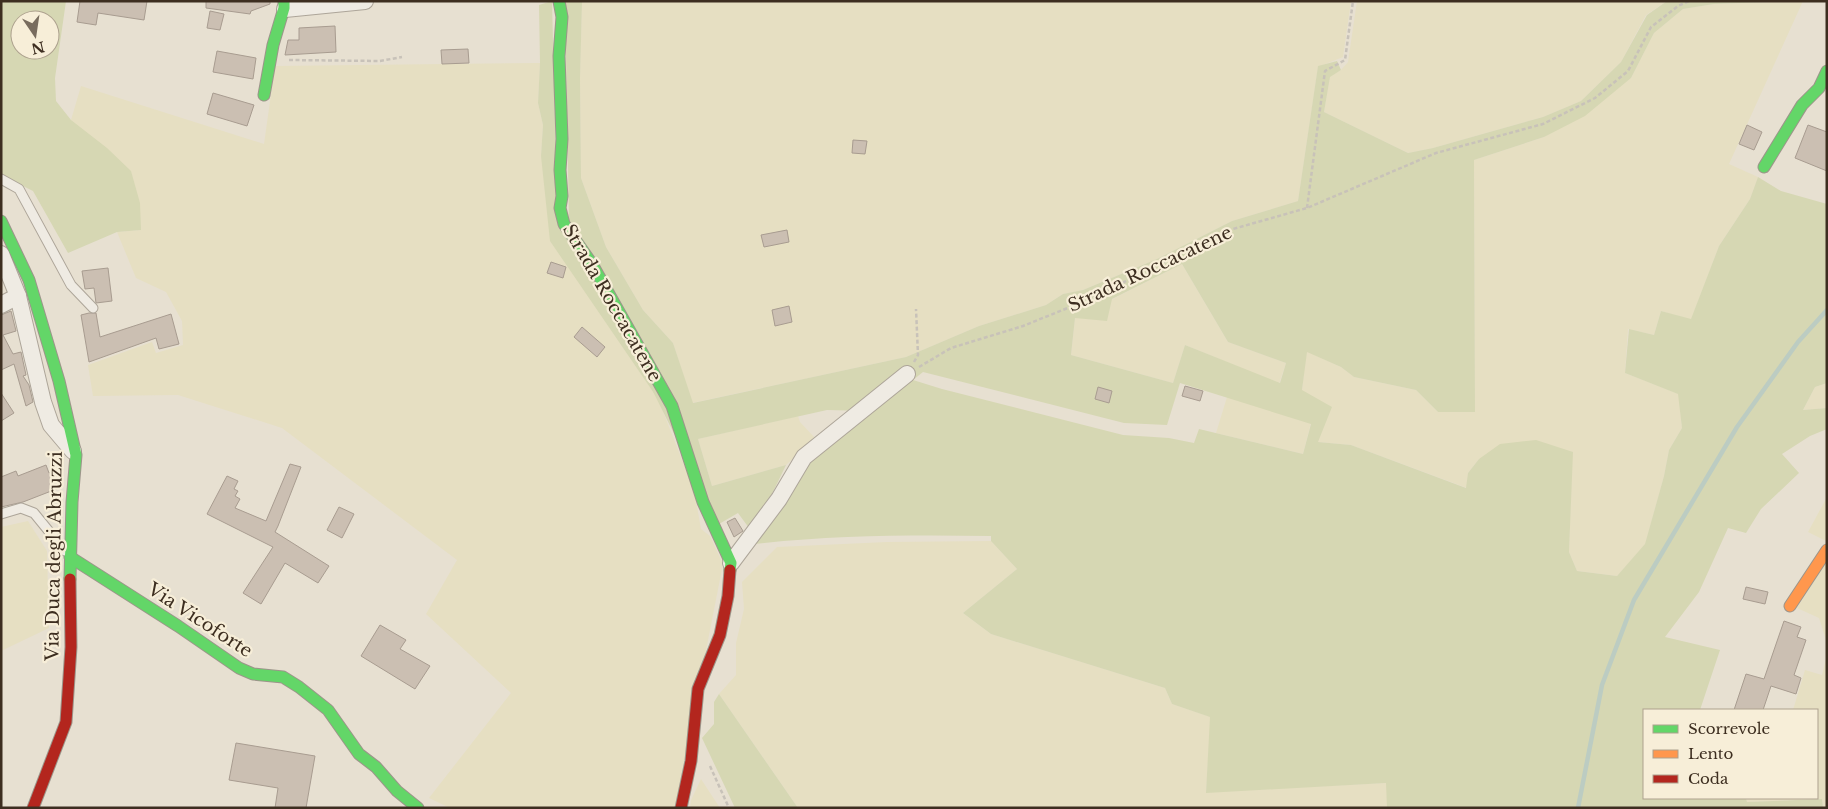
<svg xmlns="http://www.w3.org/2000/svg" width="1828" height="809" viewBox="0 0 1828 809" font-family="'Libre Baskerville',serif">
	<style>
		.farmland { fill: #e6dfc2 }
		.green { fill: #d6d7b3; fill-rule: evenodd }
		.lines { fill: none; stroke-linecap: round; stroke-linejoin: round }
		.stream { stroke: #bcccc2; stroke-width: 4.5 }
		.building { fill: #cbbfb2; stroke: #a89c90 }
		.lane-casing { stroke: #ada599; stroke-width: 11 }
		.street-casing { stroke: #ada599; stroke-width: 18 }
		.fast-casing { stroke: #9c958a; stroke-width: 13 }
		.slow-casing { stroke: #9c958a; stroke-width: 13 }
		.jam-casing { stroke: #9c958a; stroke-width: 13 }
		.path { stroke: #c8c2b9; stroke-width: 2.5; stroke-dasharray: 4 2.5; stroke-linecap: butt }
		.lane { stroke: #efebe3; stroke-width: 9 }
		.street { stroke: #efebe3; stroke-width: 16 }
		.fast { stroke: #63d668; stroke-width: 11 }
		.slow { stroke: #ff974d; stroke-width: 11 }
		.jam { stroke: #b3261e; stroke-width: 11 }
		.labels { text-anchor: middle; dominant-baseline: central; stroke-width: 4.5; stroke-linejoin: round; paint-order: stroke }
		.street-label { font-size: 18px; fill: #3d2e20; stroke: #f7eed8 }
	</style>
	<rect width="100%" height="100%" fill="#e7e0d1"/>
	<!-- farmland -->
	<g class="farmland">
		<polygon points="582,1 1351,1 1343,57 1318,67 1298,201 1232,221 1157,259 1083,290 1063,294 1046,305 979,326 906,357 692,403 673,343 643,310 606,247 581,178 580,79"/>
		<polygon points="1357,1 1667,1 1646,15 1621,62 1581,101 1543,117 1433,148 1408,153 1324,112 1330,76 1341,70 1348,62"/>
		<polygon points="1803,1 1729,164 1758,177 1750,199 1719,246 1691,320 1661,311 1654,335 1628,329 1625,373 1679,394 1682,428 1669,450 1664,476 1645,545 1617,576 1577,571 1569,552 1572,452 1479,459 1468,473 1467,488 1351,445 1318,442 1302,391 1306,351 1341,367 1354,377 1416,390 1438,412 1475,412 1474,160 1544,137 1631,78 1654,33 1683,9 1714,4"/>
		<polygon points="540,63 538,103 543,125 541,156 658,399 694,490 701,529 710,536 723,564 675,808 450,808 429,798 511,693 426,614 457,560 282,428 178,395 93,396 88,365 152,342 156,353 183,345 182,321 166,292 136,278 117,232 141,230 71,120 81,86 264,144 275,66"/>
		<polygon points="1182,264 1228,342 1286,363 1279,384 1185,345 1173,383 1071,355 1075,318"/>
		<polygon points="1827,383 1827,408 1803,410 1815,387"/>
		<polygon points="1227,397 1311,423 1303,454 1216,433"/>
		<polygon points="798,416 800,422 815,438 786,465 712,486 698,439"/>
		<polygon points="1827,497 1827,540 1826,541 1808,532"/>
		<polygon points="28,521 47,551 49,628 1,651 1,527"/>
		<polygon points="991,541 1017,569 963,613 991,634 1165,688 1172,704 1211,717 1206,792 1387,783 1387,808 798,808 719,694 736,675 736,643 744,609 742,582 777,547 887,542"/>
		<polygon points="1827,561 1827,643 1819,618 1797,608"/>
		<polygon points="1827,655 1827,808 1823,808 1822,799 1747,802 1746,798 1817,798 1817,710 1793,710 1805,670 1822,675"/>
		<polygon points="701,779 720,808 690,808 691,800"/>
	</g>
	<!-- green -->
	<g class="green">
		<path d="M 1,1 L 66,1 L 55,78 L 56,101 L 71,120 L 107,148 L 131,171 L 140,203 L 141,230 L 117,232 L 68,253 L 33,191 L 1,175 ZM 20,20 L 50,20 L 50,50 L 20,50 Z"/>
		<polygon points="552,1 557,208 658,399 550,241 541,156 543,125 538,103 540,63 539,5"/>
		<path d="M 565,1 L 582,2 L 580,79 L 581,178 L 606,247 L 643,310 L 673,343 L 693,403 L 906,357 L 979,326 L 1046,305 L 1063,294 L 1083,290 L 1157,259 L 1232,221 L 1298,201 L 1318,66 L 1337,61 L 1341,70 L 1330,77 L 1324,112 L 1408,153 L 1433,148 L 1543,117 L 1581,101 L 1621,62 L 1647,15 L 1667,1 L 1795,1 L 1714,4 L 1683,9 L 1654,33 L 1631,78 L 1585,116 L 1544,137 L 1474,160 L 1475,412 L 1438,412 L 1416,390 L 1354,377 L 1341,367 L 1307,352 L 1302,390 L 1332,407 L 1318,442 L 1351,445 L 1466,488 L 1468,473 L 1479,459 L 1500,444 L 1536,440 L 1573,452 L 1569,552 L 1577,571 L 1617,576 L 1645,544 L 1664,476 L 1669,450 L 1682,428 L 1678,394 L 1625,373 L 1629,329 L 1654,335 L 1661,311 L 1691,319 L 1719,246 L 1750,199 L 1758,177 L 1781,191 L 1827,204 L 1827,383 L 1815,387 L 1803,410 L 1827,408 L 1827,429 L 1810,436 L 1782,454 L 1799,473 L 1761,509 L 1746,533 L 1728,528 L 1699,592 L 1665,637 L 1720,650 L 1700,710 L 1644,710 L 1644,798 L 1746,798 L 1747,802 L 1822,799 L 1823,808 L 1387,808 L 1386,783 L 1206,793 L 1210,717 L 1172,704 L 1165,688 L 991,634 L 963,613 L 1017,569 L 991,541 L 991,536 C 912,535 834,535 755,544 L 807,463 L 867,411 L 827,410 L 698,439 L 712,486 L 786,465 L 773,492 L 749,528 L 738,513 L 719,524 L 569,223 ZM 1182,264 L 1228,342 L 1286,363 L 1280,383 L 1185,345 L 1173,383 L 1071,355 L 1075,318 L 1107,321 L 1112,299 ZM 923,372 L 1124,423 L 1167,425 L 1180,383 L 1311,424 L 1303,454 L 1199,429 L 1194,443 L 1169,438 L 1123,435 L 942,389 L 913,380 Z"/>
		<polygon points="719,694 798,808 735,808 702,738 714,724 714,702"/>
	</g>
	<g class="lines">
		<!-- stream -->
		<polyline class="stream" points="1578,808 1602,685 1634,600 1737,427 1798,342 1827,310"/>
	</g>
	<!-- building -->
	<g class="building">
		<polygon points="80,1 147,1 144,20 98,13 96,25 77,22"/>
		<polygon points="206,1 270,1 270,4 251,11 250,14 206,8"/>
		<polygon points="210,11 224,14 220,30 207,28"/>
		<polygon points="335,26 336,52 285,55 288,40 299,40 299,28"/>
		<polygon points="468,49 469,63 442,64 441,50"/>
		<polygon points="217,51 256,58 253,79 213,72"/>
		<polygon points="213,93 254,105 247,126 207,114"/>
		<polygon points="1747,125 1762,132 1754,150 1739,144"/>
		<polygon points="1808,125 1827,132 1827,171 1795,158"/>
		<polygon points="853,140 867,141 865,154 852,153"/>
		<polygon points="787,230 789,242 764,247 761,235"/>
		<polygon points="551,262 566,267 563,278 547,273"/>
		<polygon points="108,268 112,301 96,303 94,288 85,289 82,271"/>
		<polygon points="789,306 792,322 775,326 772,310"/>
		<polygon points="11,311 16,331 3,335 13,354 21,352 26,375 23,376 29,385 33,402 26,406 14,364 1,370 1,315"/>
		<polygon points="89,313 96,313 100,337 171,314 179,344 159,349 156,338 89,362 81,315"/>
		<polygon points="582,327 605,347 597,357 574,337"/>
		<polygon points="1185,386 1203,391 1200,401 1182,396"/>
		<polygon points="1098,387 1112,391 1109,403 1095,399"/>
		<polygon points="1,393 14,413 1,421"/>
		<polygon points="290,464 301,467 278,526 275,532 329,566 318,583 285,563 261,604 243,593 273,547 207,514 227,476 238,481 234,489 238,491 235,496 240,499 235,508 266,521"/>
		<polygon points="46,465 49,473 58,469 60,476 59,488 23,502 1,507 1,477 16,471 18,476"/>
		<polygon points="339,507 354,514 342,538 327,530"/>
		<polygon points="735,518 743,531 734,537 727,522"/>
		<polygon points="1746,587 1768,592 1765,604 1743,599"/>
		<polygon points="1784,621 1801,627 1797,637 1806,640 1794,675 1801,678 1796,694 1771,686 1763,710 1734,710 1746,674 1764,679"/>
		<polygon points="380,625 406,640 400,649 430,666 415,689 361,656"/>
		<polygon points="236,743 315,756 306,808 275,808 278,788 229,780"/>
	</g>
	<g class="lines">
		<defs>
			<g id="lane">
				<polyline points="1,179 19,189 71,285 93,308"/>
				<polyline points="1,514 21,508 34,513 65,551"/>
			</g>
			<g id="street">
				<polyline points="285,9 365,1"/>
				<polyline points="1,254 18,296 43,402 51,425 73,451"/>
				<polyline points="1,305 18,296"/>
				<polyline points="731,563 779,499 804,457 907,374"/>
			</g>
			<g id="fast">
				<polyline points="559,1 562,17 559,56 562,139 560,170 562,196 560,208 564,224 592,264 672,406 703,502 731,563 730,570"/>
				<polyline points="264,95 273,45 284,8 284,1"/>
				<polyline points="1764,167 1802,105 1819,88 1827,71"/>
				<polyline points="1,221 29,280 59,381 76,455 72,502 70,579"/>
				<polyline points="70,557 178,626 239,668 253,674 283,677 299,687 328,710 359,754 376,767 397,791 418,808"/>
			</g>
			<polyline id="slow" points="1790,606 1827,550"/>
			<g id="jam">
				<polyline points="33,808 66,722 71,647 70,579"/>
				<polyline points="681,808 691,761 698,689 720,635 728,596 730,570"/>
			</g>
		</defs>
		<!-- lane casing -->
		<use href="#lane" class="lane-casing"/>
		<!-- street casing -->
		<use href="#street" class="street-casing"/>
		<!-- fast casing -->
		<use href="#fast" class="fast-casing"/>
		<!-- slow casing -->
		<use href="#slow" class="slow-casing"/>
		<!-- jam casing -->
		<use href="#jam" class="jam-casing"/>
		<!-- path -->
		<g class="path">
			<polyline points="289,60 380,61 402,57"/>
			<polyline points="1307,208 1325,71 1345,60 1353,1"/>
			<polyline points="914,362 918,355 916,309"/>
			<polyline points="919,367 951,348 1023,326 1090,299 1226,231 1307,208 1436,153 1543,124 1595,98 1628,71 1651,27 1678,6 1689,1"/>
			<polyline points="710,766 729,808"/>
		</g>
		<!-- lane -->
		<use href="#lane" class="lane"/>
		<!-- street -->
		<use href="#street" class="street"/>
		<!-- fast -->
		<use href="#fast" class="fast"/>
		<!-- slow -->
		<use href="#slow" class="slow"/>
		<!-- jam -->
		<use href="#jam" class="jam"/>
	</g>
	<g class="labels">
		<!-- street labels -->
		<g class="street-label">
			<text transform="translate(1150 269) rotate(-25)">Strada Roccacatene</text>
			<text transform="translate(612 303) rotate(60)">Strada Roccacatene</text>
			<text transform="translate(54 556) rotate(-89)">Via Duca degli Abruzzi</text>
			<text transform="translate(200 620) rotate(33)">Via Vicoforte</text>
		</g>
	</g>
	<!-- border -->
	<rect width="1828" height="809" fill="none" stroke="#3d2e20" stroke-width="5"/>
	<!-- legend -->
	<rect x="1643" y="709" width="175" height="90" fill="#f7eed8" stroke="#ada18e"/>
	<rect x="1653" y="725" width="25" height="8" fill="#63d668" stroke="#ada18e"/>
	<text x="1688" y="734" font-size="15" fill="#3d2e20">Scorrevole</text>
	<rect x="1653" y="750" width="25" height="8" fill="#ff974d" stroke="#ada18e"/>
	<text x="1688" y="759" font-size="15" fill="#3d2e20">Lento</text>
	<rect x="1653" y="775" width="25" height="8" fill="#b3261e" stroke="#ada18e"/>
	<text x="1688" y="784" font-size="15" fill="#3d2e20">Coda</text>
	<!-- north arrow -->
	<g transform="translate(35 35) rotate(167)"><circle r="24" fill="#f7eed8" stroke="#ada18e"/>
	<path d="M0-4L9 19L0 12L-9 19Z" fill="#786c5e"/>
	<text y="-8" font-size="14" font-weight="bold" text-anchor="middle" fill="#3d2e20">N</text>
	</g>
</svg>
